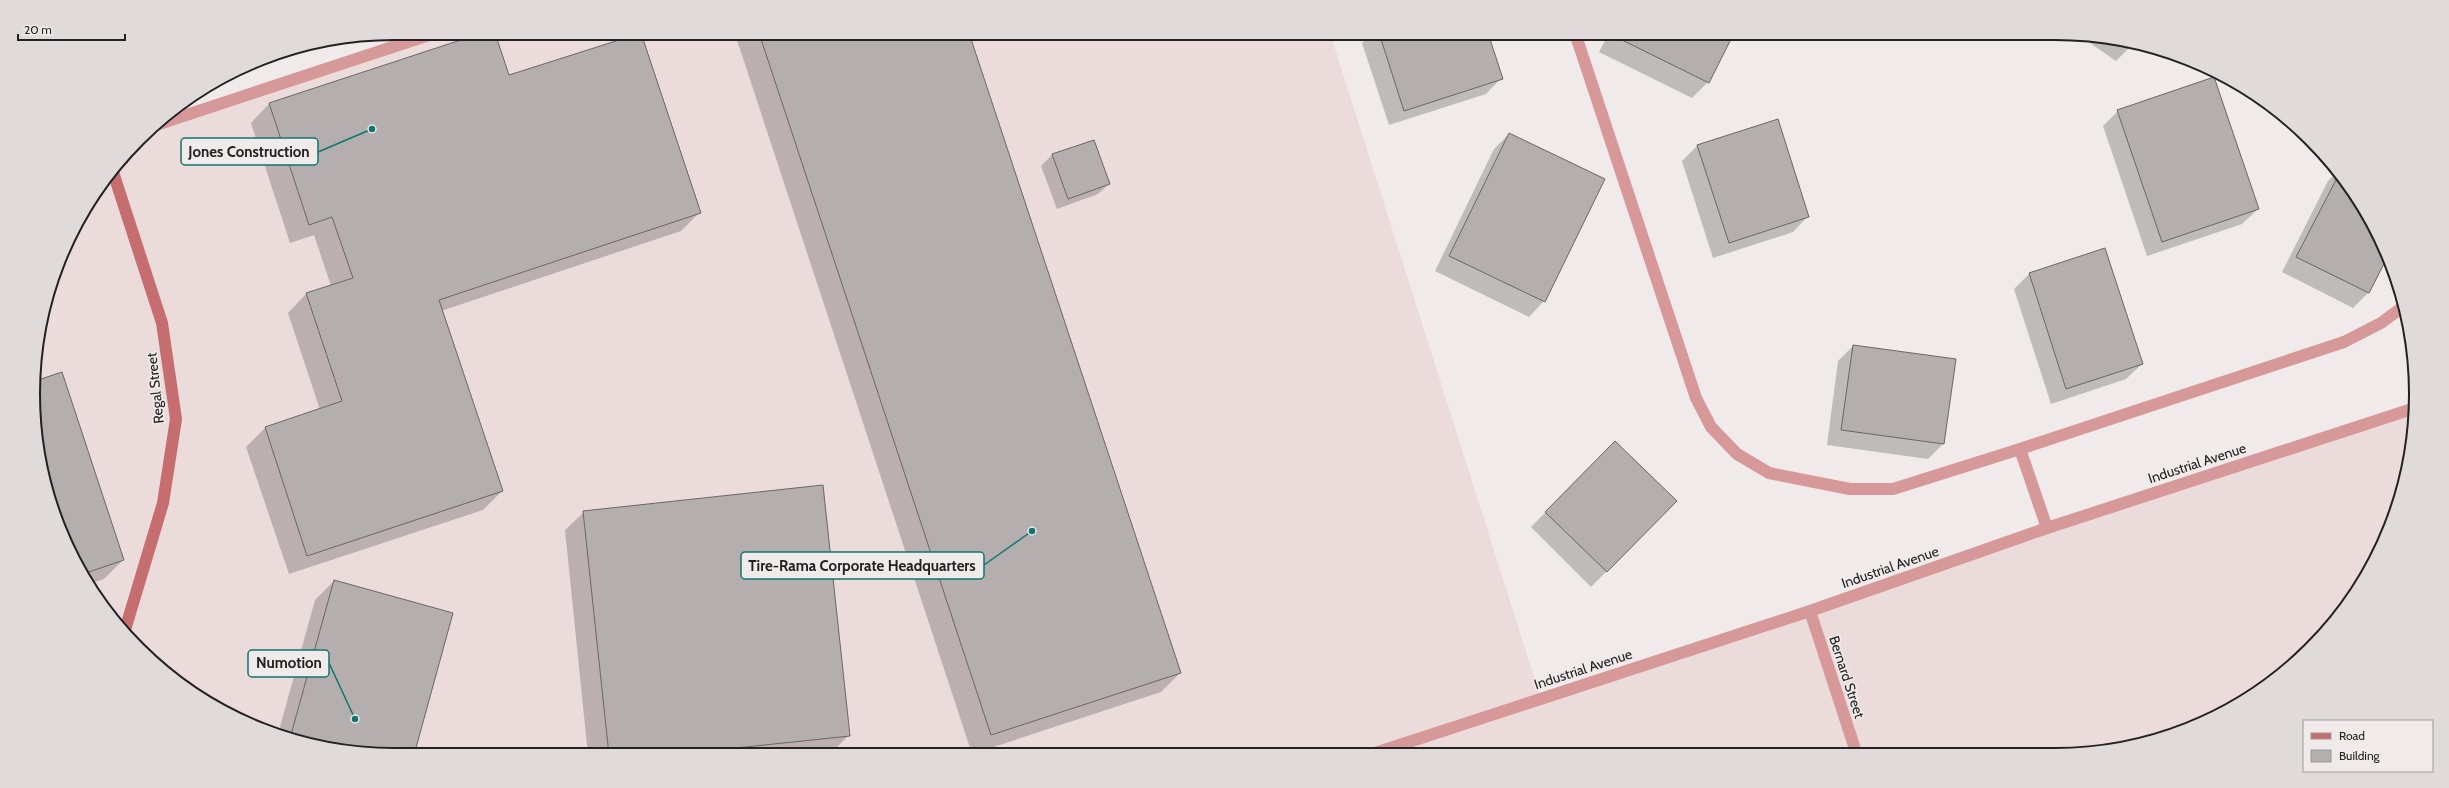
<svg xmlns="http://www.w3.org/2000/svg" width="2449" height="788" viewBox="0 0 2449 788" font-family="Cabin,sans-serif">
	<style>
		.built { fill: #ebdbdb }
		.shadow { fill: #0003 }
		.building { fill: #b4aeae; stroke: #6b6666 }
		.lines { fill: none; stroke-linecap: round; stroke-linejoin: round }
		.lane { stroke: #d69899; stroke-width: 12 }
		.street { stroke: #d69899; stroke-width: 12 }
		.secondary { stroke: #c66d70; stroke-width: 12 }
		.labels { text-anchor: middle; dominant-baseline: central; stroke-width: 3.5; stroke-linejoin: round; paint-order: stroke }
		.street-label { font-size: 14px; fill: #232121; stroke: #f0eaea }
		.rim { fill: none; stroke: #232121; stroke-width: 2 }
		.leader { fill: none; stroke: #0f766e; stroke-width: 1.5 }
		.callout-dot { fill: #0f766e; stroke: #f0eaea; stroke-width: 1.5 }
		.callout { fill: #f0eaea; stroke: #0f766e; stroke-width: 1.5 }
		.callout-label { font-size: 15px; text-anchor: middle; font-weight: bold; fill: #232121 }
	</style>
	<rect width="100%" height="100%" fill="#f0eaea"/>
	<!-- built -->
	<polygon class="built" points="435,33 1330,33 1541,699 2414,410 2409,465 2368,574 2293,665 2214,718 2102,752 394,755 323,748 256,727 194,694 107,614 70,553 45,487 34,417 36,347 70,234 108,174 153,126"/>
	<!-- shadow -->
	<g class="shadow">
		<polygon points="485,33 494,33 508,77 640,33 700,212 681,231 441,311 502,491 483,510 289,574 246,447 265,428 320,410 288,313 306,294 331,286 314,235 290,243 251,123 269,104"/>
		<polygon points="739,33 968,33 1180,673 1161,692 972,754 736,37"/>
		<polygon points="1372,33 1487,33 1501,78 1486,94 1389,125 1362,43"/>
		<polygon points="1609,33 1732,33 1708,82 1692,98 1599,52"/>
		<polygon points="2080,36 2126,40 2134,43 2116,61"/>
		<polygon points="352,37 329,44 328,40"/>
		<polygon points="235,73 225,84 212,88"/>
		<polygon points="2118,111 2258,209 2242,224 2147,256 2103,126"/>
		<polygon points="1777,120 1808,216 1793,232 1713,258 1682,161 1697,146"/>
		<polygon points="1509,134 1544,301 1529,317 1435,271 1494,149"/>
		<polygon points="1093,141 1109,184 1098,194 1057,209 1041,166 1052,155"/>
		<polygon points="2337,172 2355,194 2388,254 2368,293 2353,308 2282,272 2328,181"/>
		<polygon points="2104,250 2142,364 2126,379 2051,404 2014,289 2029,274"/>
		<polygon points="1853,346 1943,444 1928,459 1827,445 1838,361"/>
		<polygon points="61,373 123,560 104,579 89,584 70,553 45,487 34,417 35,382"/>
		<polygon points="1615,442 1676,501 1591,587 1531,527"/>
		<polygon points="584,512 848,736 830,754 588,755 565,530"/>
		<polygon points="334,581 452,614 413,755 323,748 278,734 315,600"/>
	</g>
	<!-- building -->
	<g class="building">
		<polygon points="482,33 495,33 509,75 641,33 701,213 439,300 503,491 307,556 265,427 342,401 306,293 353,278 332,217 309,225 269,103"/>
		<polygon points="759,33 969,33 1181,673 991,735"/>
		<polygon points="1379,33 1488,33 1503,79 1404,111"/>
		<polygon points="1616,33 1734,33 1709,83 1614,36"/>
		<polygon points="2123,40 2126,40 2135,43 2132,47"/>
		<polygon points="2214,77 2259,209 2162,242 2117,110"/>
		<polygon points="1778,119 1809,217 1729,243 1697,145"/>
		<polygon points="1509,133 1605,179 1545,302 1449,256"/>
		<polygon points="1094,140 1110,184 1068,199 1052,154"/>
		<polygon points="2339,174 2355,194 2388,256 2369,293 2296,257"/>
		<polygon points="2105,248 2143,364 2066,389 2029,273"/>
		<polygon points="1853,345 1956,359 1944,444 1841,430"/>
		<polygon points="62,372 124,560 83,574 70,553 45,487 34,417 35,381"/>
		<polygon points="1615,441 1677,501 1607,572 1545,512"/>
		<polygon points="823,485 850,736 679,754 609,755 583,511"/>
		<polygon points="334,580 453,613 414,755 323,748 290,738"/>
	</g>
	<g class="lines">
		<!-- lane -->
		<g class="lane">
			<polyline points="1575,33 1696,398 1711,427 1737,454 1769,473 1850,489 1893,489 2020,449 2047,528"/>
			<polyline points="153,126 435,33"/>
			<polyline points="2020,449 2344,342 2381,323 2404,306"/>
		</g>
		<!-- street -->
		<g class="street">
			<polyline points="1810,611 1856,752"/>
			<polyline points="1375,753 1810,611 2047,528 2415,408"/>
		</g>
		<!-- secondary -->
		<polyline class="secondary" points="112,169 162,323 176,419 163,503 125,630"/>
	</g>
	<g class="labels">
		<!-- street labels -->
		<g class="street-label">
			<text transform="translate(155 388) rotate(-96)">Regal Street</text>
			<text transform="translate(2197 463) rotate(-18)">Industrial Avenue</text>
			<text transform="translate(1890 567) rotate(-19)">Industrial Avenue</text>
			<text transform="translate(1583 669) rotate(-18)">Industrial Avenue</text>
			<text transform="translate(1847 677) rotate(72)">Bernard Street</text>
		</g>
	</g>
	<!-- crop -->
	<path d="M0 0H2449V788H0ZM394 40H2055A354 354 0 0 1 2409 394V394A354 354 0 0 1 2055 748H394A354 354 0 0 1 40 394V394A354 354 0 0 1 394 40Z" fill="#e0dada" fill-rule="evenodd"/>
	<path class="rim" d="M394 40H2055A354 354 0 0 1 2409 394V394A354 354 0 0 1 2055 748H394A354 354 0 0 1 40 394V394A354 354 0 0 1 394 40Z"/>
	<!-- callouts -->
	<path class="leader" d="M372 129L318 152M1032 531L984 565M355 719L329 663"/>
	<g class="callout-dot">
		<circle cx="372" cy="129" r="4"/>
		<circle cx="1032" cy="531" r="4"/>
		<circle cx="355" cy="719" r="4"/>
	</g>
	<g class="callout">
		<rect x="181" y="138" width="137" height="27" rx="4"/>
		<rect x="741" y="552" width="243" height="27" rx="4"/>
		<rect x="248" y="650" width="81" height="27" rx="4"/>
	</g>
	<g class="callout-label">
		<text x="249" y="157">Jones Construction</text>
		<text x="862" y="571">Tire-Rama Corporate Headquarters</text>
		<text x="289" y="668">Numotion</text>
	</g>
	<!-- legend -->
	<rect x="2303" y="720" width="130" height="52" fill="#f0eaea" stroke="#9e9a9a"/>
	<rect x="2311" y="733" width="20" height="6" fill="#c66d70" stroke="#9e9a9a"/>
	<text x="2339" y="740" font-size="12" fill="#232121">Road</text>
	<rect x="2311" y="750" width="20" height="12" fill="#b4aeae" stroke="#9e9a9a"/>
	<text x="2339" y="760" font-size="12" fill="#232121">Building</text>
	<!-- scale -->
	<path d="M18 34v6h107v-6" fill="none" stroke="#232121" stroke-width="2"/>
	<text x="24" y="34" font-size="12" fill="#232121" stroke="#f0eaea" stroke-width="3" paint-order="stroke">20 m</text>
</svg>
